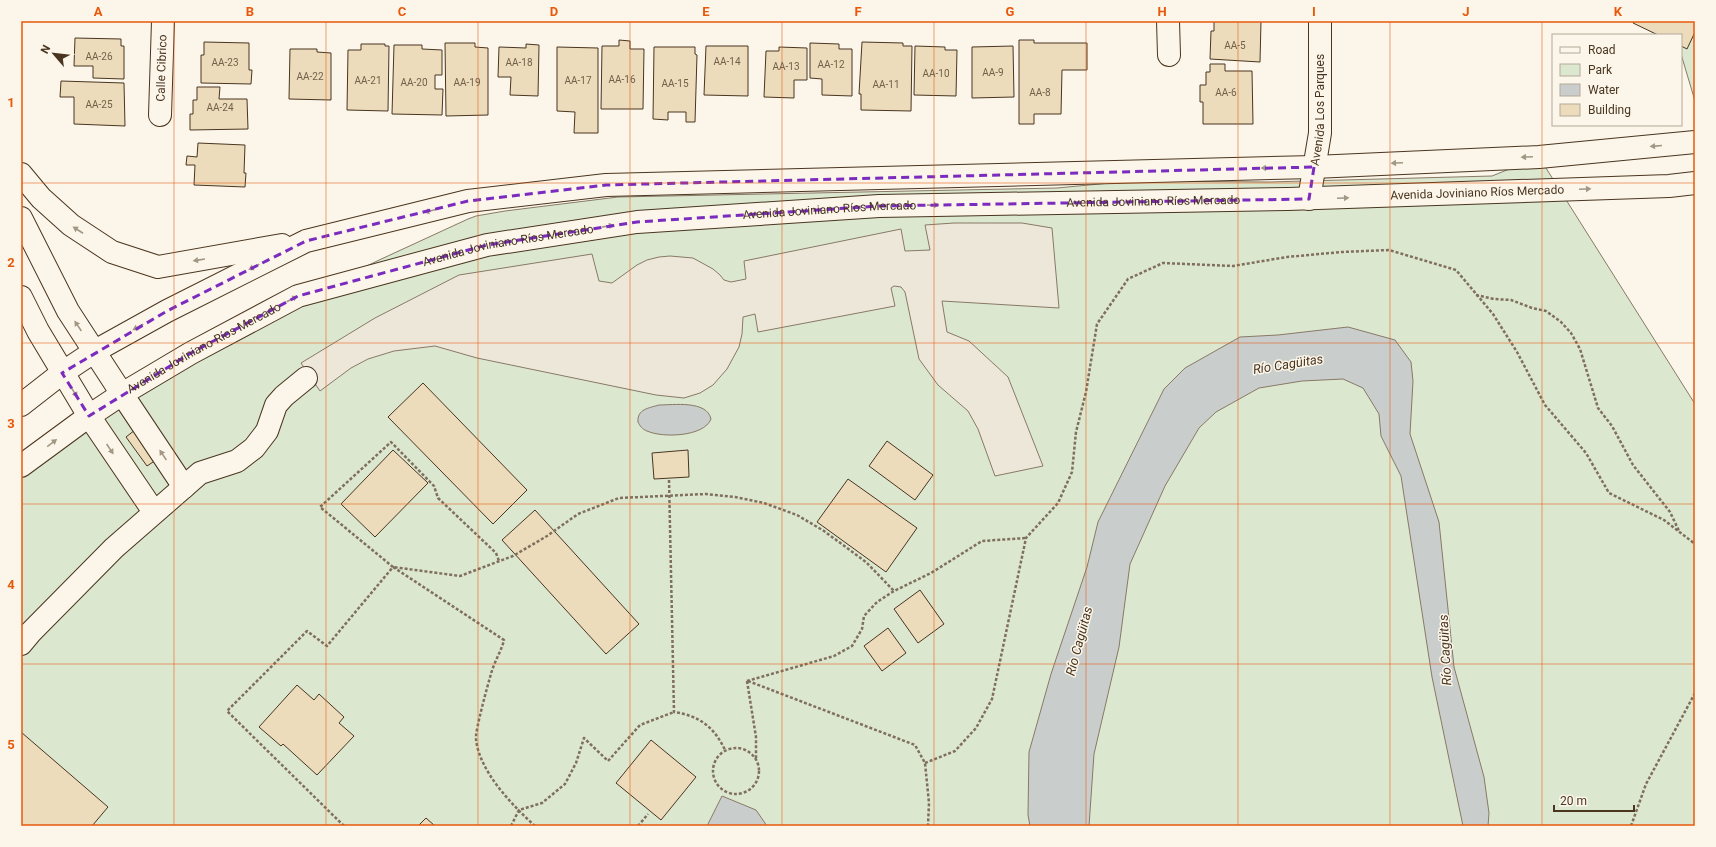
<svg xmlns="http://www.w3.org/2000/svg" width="1716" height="847" viewBox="0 0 1716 847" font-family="Roboto,sans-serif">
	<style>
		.green { fill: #dce7d0; stroke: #887966 }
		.parking { fill: #ede7d9; stroke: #887966 }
		.water { fill: #c9cecd; stroke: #887966 }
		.building { fill: #ecdcbc; stroke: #4a3520 }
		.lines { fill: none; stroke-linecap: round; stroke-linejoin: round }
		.minor-casing { stroke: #4a3520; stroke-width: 24 }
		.major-casing { stroke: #4a3520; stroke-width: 24 }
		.path { stroke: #7f6f5c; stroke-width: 2.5; stroke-dasharray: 3 2; stroke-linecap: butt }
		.minor { stroke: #fbf6e9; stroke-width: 22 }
		.major { stroke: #fbf6e9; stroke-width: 22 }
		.oneway { fill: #a29684 }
		.marked { fill: none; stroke: #7b2cbf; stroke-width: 3; stroke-dasharray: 8 5; stroke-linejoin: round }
		.grid { fill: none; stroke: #e8590c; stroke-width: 1; stroke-opacity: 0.55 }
		.labels { text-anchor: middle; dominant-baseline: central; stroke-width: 3; stroke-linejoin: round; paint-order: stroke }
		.number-label { font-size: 10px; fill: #725f47 }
		.street-label { font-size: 12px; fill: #4a3520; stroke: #fbf6e9 }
		.water-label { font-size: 13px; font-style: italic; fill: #4a3520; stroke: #fbf6e9 }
		.neatline { fill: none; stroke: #e8590c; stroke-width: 1.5 }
		.grid-label { font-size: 13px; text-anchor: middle; font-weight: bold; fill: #e8590c }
	</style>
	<rect width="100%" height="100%" fill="#fbf6e9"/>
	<!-- green -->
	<g class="green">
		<polygon points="1671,21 1695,21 1695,101 1681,54 1681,35"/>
		<polygon points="1539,157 1695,404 1695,826 21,826 21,472 39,458 289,305 377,261 468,219 476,216 505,211 618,197 1057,188 1131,181 1268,182 1492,176"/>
	</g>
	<!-- parking -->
	<polygon class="parking" points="954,223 1022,223 1052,228 1059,308 942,301 947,332 969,341 1008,377 1043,466 995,476 978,429 968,411 938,385 919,359 905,292 901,287 894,286 891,288 895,306 758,332 755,314 743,317 742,334 739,347 727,369 713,385 700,393 684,398 656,395 477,358 435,346 394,351 368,359 351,368 320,391 301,363 375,318 459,275 592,254 599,281 612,283 637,265 647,260 659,257 670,256 693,258 713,269 720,275 724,280 731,282 746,279 744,261 901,229 905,251 930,250 925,225"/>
	<!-- water -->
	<g class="water">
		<polygon points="1348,327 1395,340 1411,362 1413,381 1410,434 1439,522 1454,667 1484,777 1489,813 1488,826 1463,826 1432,677 1401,476 1381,436 1379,414 1363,388 1343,379 1302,381 1259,388 1216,412 1199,428 1165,486 1130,564 1119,647 1094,754 1089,826 1030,826 1028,815 1029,752 1051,674 1087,567 1098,522 1164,389 1185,368 1240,337 1278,335"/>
		<path d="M 659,405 C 673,405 707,400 711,419 C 704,437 662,438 647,431 C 642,429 640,426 638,422 C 637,409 649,408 659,405 Z"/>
		<polygon points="722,796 756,810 767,826 707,826"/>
	</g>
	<!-- building -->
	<g class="building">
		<polygon points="1214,21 1261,21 1260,62 1210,59 1211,31 1214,31"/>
		<polygon points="1634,21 1694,21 1695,22 1695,32 1687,49 1681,46 1681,35 1658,35 1633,23"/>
		<polygon points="75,38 121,39 121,46 124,46 124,79 93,78 93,66 74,66"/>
		<polygon points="619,40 630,41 630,49 644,49 643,109 601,109 602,46 619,46"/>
		<polygon points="1019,40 1034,40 1034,43 1087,43 1087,70 1062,70 1061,114 1034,114 1034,124 1019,124"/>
		<polygon points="204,42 249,43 249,70 252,70 251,84 201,83 201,55 204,55"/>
		<polygon points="862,42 903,43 903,46 912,46 911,111 861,110 861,94 859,94"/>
		<polygon points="445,43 475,43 475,47 488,48 488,115 446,116"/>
		<polygon points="810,43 839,44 839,49 852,49 852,96 822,95 822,79 810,78"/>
		<polygon points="361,44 385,44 385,46 389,46 388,111 347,110 348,50 361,50"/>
		<polygon points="526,44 539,45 538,96 510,95 511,77 498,77 499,47 526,48"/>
		<polygon points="394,45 422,45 422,49 442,50 442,75 435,75 435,89 443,89 442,115 392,114"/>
		<polygon points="706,46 748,46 748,96 704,95"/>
		<polygon points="915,46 945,47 945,50 957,50 956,96 914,95"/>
		<polygon points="1013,46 1014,97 972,98 972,47"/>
		<polygon points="557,47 598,48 598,133 574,133 575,112 557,111"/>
		<polygon points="654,47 695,47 695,54 697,55 695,122 686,122 686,112 668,112 668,120 653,119"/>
		<polygon points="779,47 807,48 807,80 794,80 794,98 764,97 766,51 779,51"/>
		<polygon points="290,49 317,49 317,52 331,53 331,100 289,99"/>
		<polygon points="1210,64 1225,64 1225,71 1252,71 1253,124 1203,124 1203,102 1200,102 1200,85 1206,85 1206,72 1210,72"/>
		<polygon points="61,81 124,83 125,126 74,124 74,97 60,97"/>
		<polygon points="197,87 220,87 219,99 247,99 248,129 190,130 190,114 193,114 193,100 197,100"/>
		<polygon points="198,143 245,145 244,173 246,173 245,187 194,185 195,165 186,165 187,156 197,157"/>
		<polygon points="423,383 527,490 493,524 388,417"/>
		<polygon points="135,430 156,460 147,466 126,437"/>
		<polygon points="887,441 933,475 915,500 869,466"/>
		<polygon points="393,450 428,483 375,537 341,504"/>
		<polygon points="688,450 689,477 654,479 652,453"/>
		<polygon points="848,479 917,528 886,572 817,522"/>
		<polygon points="535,510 639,624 606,654 502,540"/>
		<polygon points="920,590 944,624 918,643 894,609"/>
		<polygon points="888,628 906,653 882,671 864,646"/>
		<polygon points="297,685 314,700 319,694 344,717 339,723 354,736 317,775 283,744 281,746 259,727"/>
		<polygon points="21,732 108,807 92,826 21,826"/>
		<polygon points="651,740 696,777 661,820 616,783"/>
		<polygon points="426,818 435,826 418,826"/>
	</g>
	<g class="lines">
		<defs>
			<g id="minor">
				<polyline points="1168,21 1169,55"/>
				<path id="s1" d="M 160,115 L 163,21"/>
				<path id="s2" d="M 1309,199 L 1320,133 L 1320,21"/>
				<polyline points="122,394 184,487"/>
				<polyline points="89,416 154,512"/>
				<polyline points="21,644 31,632 114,548 200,473 237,461 254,448 267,431 276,405 284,396 306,378"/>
			</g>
			<g id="major">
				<polyline points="21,174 41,198 71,225 112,252 158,267 282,245"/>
				<polyline points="21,218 68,311 122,394"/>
				<polyline points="21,297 38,331 89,416"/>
				<polyline points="21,405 62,373 95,351 167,311 306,241 468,201 606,185 1314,167 1539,157 1695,142"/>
				<path id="s3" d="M 21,466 L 89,416 L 122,394 L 191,353 L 298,296 L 487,245 L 637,222 L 879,206 L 1288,199 L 1669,186 L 1695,183"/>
			</g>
		</defs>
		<!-- minor casing -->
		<use href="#minor" class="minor-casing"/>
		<!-- major casing -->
		<use href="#major" class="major-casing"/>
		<!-- path -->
		<g class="path">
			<polyline points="1476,295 1494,299 1511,300 1532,308 1546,311 1561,322 1571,333 1580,349 1598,408 1612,426 1633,465 1670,512 1679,531"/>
			<path d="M 669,480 L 674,712 C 700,716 714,727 725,750"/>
			<polyline points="747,681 834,656 852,646 862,629 864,616 877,602 894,591 931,573 982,541 1026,538"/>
			<polyline points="747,681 756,737 756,759"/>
			<polyline points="748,681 915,745 925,763 929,803 928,826"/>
			<circle cx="736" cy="771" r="23"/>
			<polyline points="925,763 955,751 976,728 992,699 1026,538 1058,503 1072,472 1076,432 1086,392 1097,324 1128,279 1163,263 1233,266 1287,257 1341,252 1389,250 1456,270 1493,314 1517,352 1545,405 1586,453 1609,493 1664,520 1695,544"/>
			<polyline points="344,826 227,711 307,631 327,646 393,567 320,507 391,442 434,486 438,498 496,553 499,561"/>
			<polyline points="511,826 519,810 542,803 565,784 576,763 584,738 608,761 640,725 674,712"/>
			<path d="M 535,826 C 512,805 479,771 476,739 C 475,731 488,684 491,674 C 494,662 501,652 504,640 L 393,567 L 460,576 L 513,556 L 547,536 L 578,514 L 619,498 L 706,494 L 735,497 L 764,503 L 797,515 L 824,531 L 866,562 L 894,591"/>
			<polyline points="638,826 648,814"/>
			<polyline points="1631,826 1646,784 1695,693"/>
		</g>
		<!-- minor -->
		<use href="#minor" class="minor"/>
		<!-- major -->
		<use href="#major" class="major"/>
	</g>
	<!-- one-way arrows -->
	<defs><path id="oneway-solid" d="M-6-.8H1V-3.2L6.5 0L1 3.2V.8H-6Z"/></defs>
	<g class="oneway">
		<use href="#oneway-solid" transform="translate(1656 146) rotate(175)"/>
		<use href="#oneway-solid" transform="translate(1527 157) rotate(177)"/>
		<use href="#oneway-solid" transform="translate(1397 163) rotate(177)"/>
		<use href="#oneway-solid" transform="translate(1267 168) rotate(179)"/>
		<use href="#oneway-solid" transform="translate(1585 189) rotate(-2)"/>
		<use href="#oneway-solid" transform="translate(1343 198) rotate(-2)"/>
		<use href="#oneway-solid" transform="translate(933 205) rotate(-1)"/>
		<use href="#oneway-solid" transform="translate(430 211) rotate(166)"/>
		<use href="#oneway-solid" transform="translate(608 226) rotate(-9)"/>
		<use href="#oneway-solid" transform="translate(78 230) rotate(-147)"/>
		<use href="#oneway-solid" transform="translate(199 260) rotate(171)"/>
		<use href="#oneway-solid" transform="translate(254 267) rotate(153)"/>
		<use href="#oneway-solid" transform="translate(292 299) rotate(-28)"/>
		<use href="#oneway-solid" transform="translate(78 326) rotate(-124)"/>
		<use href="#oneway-solid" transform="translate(138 327) rotate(151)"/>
		<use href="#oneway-solid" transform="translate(74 392) rotate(58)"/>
		<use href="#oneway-solid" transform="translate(52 443) rotate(-37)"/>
		<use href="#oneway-solid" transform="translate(110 449) rotate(56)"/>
		<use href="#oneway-solid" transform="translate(163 455) rotate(-124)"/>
	</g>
	<!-- marked area -->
	<path class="marked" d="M 1314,167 L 1309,199 L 879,206 L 637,222 L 487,245 L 298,296 L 191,353 L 89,416 L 62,373 L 167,311 L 306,241 L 468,201 L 606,185 Z"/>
	<!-- grid -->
	<path class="grid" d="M 174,21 L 174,826M 326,21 L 326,826M 478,21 L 478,826M 630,21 L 630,826M 782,21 L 782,826M 934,21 L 934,826M 1086,21 L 1086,826M 1238,21 L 1238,826M 1390,21 L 1390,826M 1542,21 L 1542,826M 21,183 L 1695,183M 21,343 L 1695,343M 21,504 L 1695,504M 21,664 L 1695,664"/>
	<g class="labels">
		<!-- number labels -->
		<g class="number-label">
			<text x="1235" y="45">AA-5</text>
			<text x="99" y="56">AA-26</text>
			<text x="727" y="61">AA-14</text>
			<text x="225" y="62">AA-23</text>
			<text x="519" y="62">AA-18</text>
			<text x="831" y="64">AA-12</text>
			<text x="786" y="66">AA-13</text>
			<text x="993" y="72">AA-9</text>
			<text x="936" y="73">AA-10</text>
			<text x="310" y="76">AA-22</text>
			<text x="622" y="79">AA-16</text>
			<text x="368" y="80">AA-21</text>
			<text x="578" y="80">AA-17</text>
			<text x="414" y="82">AA-20</text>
			<text x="467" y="82">AA-19</text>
			<text x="675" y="83">AA-15</text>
			<text x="886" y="84">AA-11</text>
			<text x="1040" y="92">AA-8</text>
			<text x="1226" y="92">AA-6</text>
			<text x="99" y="104">AA-25</text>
			<text x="220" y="107">AA-24</text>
		</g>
		<!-- street labels -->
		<g class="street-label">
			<text stroke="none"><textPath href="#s1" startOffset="47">Calle Cibrico</textPath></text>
			<text stroke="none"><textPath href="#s2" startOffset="90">Avenida Los Parques</textPath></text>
			<text stroke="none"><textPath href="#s3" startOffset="1514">Avenida Joviniano Ríos Mercado</textPath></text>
			<text stroke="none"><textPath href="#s3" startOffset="1190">Avenida Joviniano Ríos Mercado</textPath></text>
			<text stroke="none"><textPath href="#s3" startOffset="866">Avenida Joviniano Ríos Mercado</textPath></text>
			<text stroke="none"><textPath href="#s3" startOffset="542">Avenida Joviniano Ríos Mercado</textPath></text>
			<text stroke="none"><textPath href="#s3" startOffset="218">Avenida Joviniano Ríos Mercado</textPath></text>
		</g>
		<!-- water labels -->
		<g class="water-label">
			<text transform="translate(1288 364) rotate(-9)">Río Cagüitas</text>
			<text transform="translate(1079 641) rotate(-75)">Río Cagüitas</text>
			<text transform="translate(1445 650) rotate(-93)">Río Cagüitas</text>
		</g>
	</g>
	<!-- border -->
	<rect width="1716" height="847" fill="none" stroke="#fbf6e9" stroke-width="44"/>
	<!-- legend -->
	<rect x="1552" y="34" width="130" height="92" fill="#fbf6e9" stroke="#b4a999"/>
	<rect x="1560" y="47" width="20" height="6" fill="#fbf6e9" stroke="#b4a999"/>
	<text x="1588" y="54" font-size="12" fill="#4a3520">Road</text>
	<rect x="1560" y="64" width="20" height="12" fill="#dce7d0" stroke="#b4a999"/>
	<text x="1588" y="74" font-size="12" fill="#4a3520">Park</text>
	<rect x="1560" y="84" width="20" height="12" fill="#c9cecd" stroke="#b4a999"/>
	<text x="1588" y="94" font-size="12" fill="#4a3520">Water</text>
	<rect x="1560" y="104" width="20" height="12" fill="#ecdcbc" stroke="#b4a999"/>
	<text x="1588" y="114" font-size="12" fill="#4a3520">Building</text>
	<!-- north arrow -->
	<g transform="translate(54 54) rotate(298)" stroke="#fbf6e9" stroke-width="3" paint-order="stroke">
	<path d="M0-3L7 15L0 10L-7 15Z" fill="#4a3520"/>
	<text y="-6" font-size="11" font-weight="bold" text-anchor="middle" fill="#4a3520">N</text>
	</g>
	<!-- scale -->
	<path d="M1554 805v6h80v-6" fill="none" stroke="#4a3520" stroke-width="2"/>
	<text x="1560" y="805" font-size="12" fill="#4a3520" stroke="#fbf6e9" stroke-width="3" paint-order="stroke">20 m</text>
	<rect x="22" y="22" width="1672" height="803" class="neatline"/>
	<g class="grid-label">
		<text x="98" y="16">A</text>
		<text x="250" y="16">B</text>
		<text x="402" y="16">C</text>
		<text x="554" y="16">D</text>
		<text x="706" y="16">E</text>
		<text x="858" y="16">F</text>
		<text x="1010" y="16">G</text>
		<text x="1162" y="16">H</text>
		<text x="1314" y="16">I</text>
		<text x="1466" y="16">J</text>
		<text x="1618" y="16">K</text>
		<text x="11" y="107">1</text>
		<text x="11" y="267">2</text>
		<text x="11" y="428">3</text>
		<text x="11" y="589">4</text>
		<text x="11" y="749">5</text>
	</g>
</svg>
